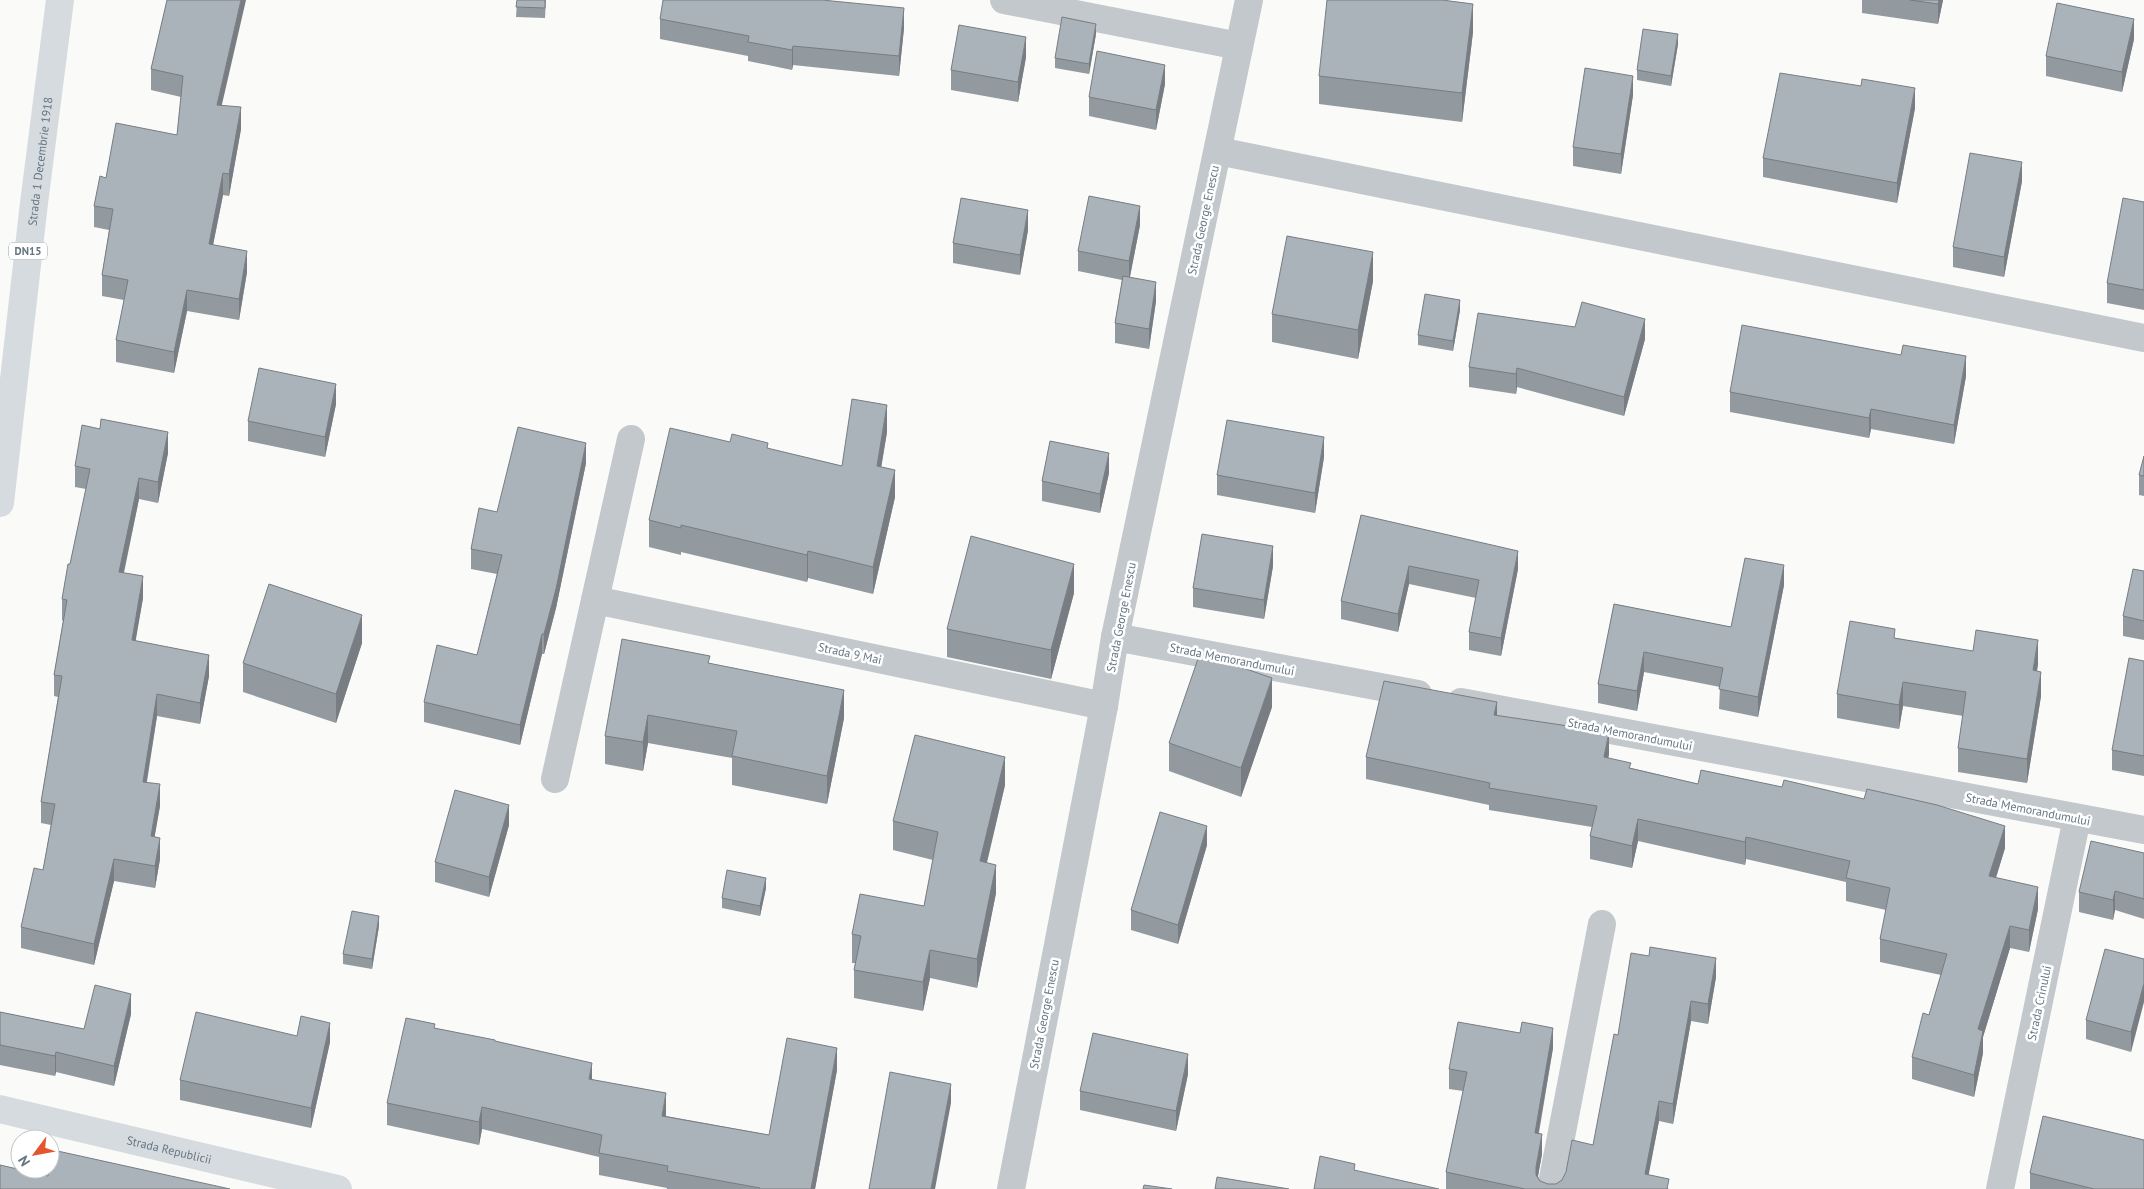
<svg xmlns="http://www.w3.org/2000/svg" width="2144" height="1189" viewBox="0 0 2144 1189" font-family="'PT Sans',sans-serif">
	<style>
		.lines { fill: none; stroke-linecap: round; stroke-linejoin: round }
		.street { stroke: #c3c8cc; stroke-width: 28 }
		.secondary { stroke: #d6dbdf; stroke-width: 28 }
		.primary { stroke: #d6dbdf; stroke-width: 28 }
		.wall { fill: #929a9f }
		.shaded-wall { fill: #777d82 }
		.building { fill: #aab3b9; stroke: #777d82 }
		.labels { text-anchor: middle; dominant-baseline: central; stroke-width: 5; stroke-linejoin: round; paint-order: stroke }
		.shield { fill: #fff; stroke: #939fa8; stroke-width: 1 }
		.shield-label { font-size: 11px; font-weight: bold; fill: #657683 }
		.street-label { font-size: 12px; fill: #657683; stroke: #fff }
	</style>
	<rect width="100%" height="100%" fill="#fafaf8"/>
	<g class="lines">
		<!-- street -->
		<g class="street">
			<polyline points="1004,0 1239,46"/>
			<polyline points="1218,151 2144,338"/>
			<polyline points="595,600 1104,706"/>
			<polyline points="1115,637 1418,694"/>
			<polyline points="1461,702 2144,830"/>
			<polyline points="555,779 631,439"/>
			<polyline points="1011,1189 1104,706 1115,637 1249,0"/>
			<polyline points="1551,1189 1602,924"/>
			<polyline points="2000,1189 2077,818"/>
		</g>
		<!-- secondary -->
		<path class="secondary" id="s1" d="M 0,1109 L 338,1189"/>
		<!-- primary -->
		<path class="primary" id="s2" d="M 0,503 L 34,203 L 60,0"/>
	</g>
	<!-- wall -->
	<g class="wall">
		<polygon points="167,0 222,105 241,129 229,196 223,195 213,245 247,272 239,320 187,311 174,373 116,362 116,340 124,300 102,296 102,275 109,230 94,227 94,206 106,178 177,135 181,97 151,90 151,69"/>
		<polygon points="517,0 546,0 545,18 516,17"/>
		<polygon points="1862,0 1943,0 1938,24 1862,13"/>
		<polygon points="660,19 904,28 899,76 793,65 792,70 748,61 748,56 660,39"/>
		<polygon points="1473,32 1462,122 1319,104 1319,76"/>
		<polygon points="1096,34 1089,74 1055,68 1055,58"/>
		<polygon points="2134,39 2122,92 2046,76 2046,56"/>
		<polygon points="1678,44 1671,86 1637,80 1637,70"/>
		<polygon points="1026,57 1018,102 951,90 951,70"/>
		<polygon points="1165,84 1156,130 1089,116 1089,97"/>
		<polygon points="1633,95 1621,174 1573,166 1573,147"/>
		<polygon points="1915,108 1897,203 1763,177 1763,158"/>
		<polygon points="2022,181 2004,277 1953,267 1953,247"/>
		<polygon points="2144,202 2144,310 2107,303 2107,283"/>
		<polygon points="1140,225 1130,277 1156,301 1149,349 1115,343 1115,323 1122,280 1078,271 1078,251"/>
		<polygon points="1028,230 1020,275 953,263 953,243"/>
		<polygon points="1373,281 1358,359 1272,342 1272,314"/>
		<polygon points="1460,310 1453,351 1418,345 1418,335"/>
		<polygon points="1645,339 1624,416 1517,387 1516,394 1469,387 1469,367"/>
		<polygon points="1901,355 1966,376 1954,444 1871,429 1869,438 1730,412 1730,392"/>
		<polygon points="336,404 325,457 248,441 248,421"/>
		<polygon points="887,432 881,467 895,497 873,594 808,578 807,582 681,552 681,555 649,547 649,520 730,442 768,449 842,466"/>
		<polygon points="168,453 158,503 139,499 124,573 143,598 135,641 209,676 200,724 157,716 147,782 160,806 154,837 160,859 155,888 114,881 94,965 21,948 21,927 43,870 51,825 41,823 41,802 58,697 54,696 54,675 63,621 62,620 62,599 70,564 86,489 75,487 75,466"/>
		<polygon points="2144,456 2144,496 2139,495 2139,475"/>
		<polygon points="1324,457 1315,513 1217,495 1217,475"/>
		<polygon points="586,463 556,608 544,654 542,654 520,745 424,722 424,702 477,655 497,574 471,569 471,549 497,512"/>
		<polygon points="1109,473 1100,513 1042,501 1042,481"/>
		<polygon points="1361,515 1518,569 1501,656 1469,650 1469,632 1476,598 1409,584 1398,632 1341,619 1341,601"/>
		<polygon points="1273,566 1264,619 1193,607 1193,588"/>
		<polygon points="2144,571 2144,640 2123,636 2123,616"/>
		<polygon points="1784,585 1758,717 1719,709 1720,687 1644,672 1637,711 1598,703 1598,684 1614,604 1731,627"/>
		<polygon points="1074,593 1051,679 947,657 947,629"/>
		<polygon points="1895,638 2038,664 2037,671 2041,696 2027,783 1958,772 1958,748 1963,716 1903,706 1899,729 1837,718 1837,694"/>
		<polygon points="362,643 336,723 243,692 243,663"/>
		<polygon points="2144,661 2144,776 2112,770 2112,750"/>
		<polygon points="710,663 844,718 827,804 732,785 732,758 648,743 643,771 605,764 605,736"/>
		<polygon points="1272,707 1241,797 1169,771 1169,743"/>
		<polygon points="1497,715 1609,754 1608,758 1631,768 1698,784 2005,848 1996,878 2038,909 2029,952 2010,948 1983,1037 1983,1053 1974,1097 1912,1079 1912,1057 1929,1015 1941,975 1880,962 1880,939 1886,910 1846,901 1846,882 1746,859 1745,865 1638,841 1632,868 1590,859 1590,836 1592,827 1489,810 1489,805 1366,779 1366,757"/>
		<polygon points="1005,785 987,863 996,893 977,988 930,978 923,1011 854,998 854,970 855,963 852,963 852,934 924,906 933,860 893,850 893,821"/>
		<polygon points="509,825 489,897 435,882 435,862"/>
		<polygon points="1207,845 1178,944 1131,930 1131,910"/>
		<polygon points="2144,853 2144,919 2115,910 2113,920 2079,912 2079,892"/>
		<polygon points="766,888 760,916 722,908 722,898"/>
		<polygon points="379,926 372,969 343,964 343,954"/>
		<polygon points="2144,959 2131,1052 2086,1039 2086,1020"/>
		<polygon points="1716,977 1708,1024 1691,1021 1673,1124 1659,1121 1648,1175 1669,1189 1446,1189 1446,1172 1463,1091 1449,1089 1449,1069 1553,1048 1539,1133 1542,1154 1538,1176 1540,1181 1548,1184 1556,1184 1562,1180 1593,1145 1618,1035"/>
		<polygon points="0,1012 84,1029 131,1014 114,1086 56,1072 55,1076 0,1065"/>
		<polygon points="435,1028 495,1042 592,1079 666,1116 769,1135 837,1070 815,1189 667,1189 667,1188 599,1175 599,1157 482,1129 479,1145 387,1125 387,1103"/>
		<polygon points="297,1036 330,1042 311,1128 180,1100 180,1080"/>
		<polygon points="1188,1074 1176,1131 1080,1110 1080,1091"/>
		<polygon points="2030,1173 2144,1189 2030,1189"/>
	</g>
	<!-- shaded-wall -->
	<g class="shaded-wall">
		<polygon points="241,0 246,0 217,126 217,105"/>
		<polygon points="1939,0 1943,0 1938,24 1938,4"/>
		<polygon points="1473,4 1473,32 1462,122 1462,93"/>
		<polygon points="904,8 904,28 899,76 899,56"/>
		<polygon points="2134,19 2134,39 2122,92 2122,72"/>
		<polygon points="1096,24 1096,34 1089,74 1089,64"/>
		<polygon points="1678,34 1678,44 1671,86 1671,76"/>
		<polygon points="1026,37 1026,57 1018,102 1018,82"/>
		<polygon points="793,46 793,65 792,70 792,50"/>
		<polygon points="1165,65 1165,84 1156,130 1156,110"/>
		<polygon points="1633,76 1633,95 1621,174 1621,154"/>
		<polygon points="1915,88 1915,108 1897,203 1897,183"/>
		<polygon points="241,107 241,129 229,196 229,174"/>
		<polygon points="2022,162 2022,181 2004,277 2004,257"/>
		<polygon points="223,173 223,195 209,265 209,244"/>
		<polygon points="1140,206 1140,225 1129,281 1129,261"/>
		<polygon points="1028,210 1028,230 1020,275 1020,255"/>
		<polygon points="247,251 247,272 239,320 239,299"/>
		<polygon points="1373,252 1373,281 1358,359 1358,330"/>
		<polygon points="1156,282 1156,301 1149,349 1149,329"/>
		<polygon points="187,290 187,311 174,373 174,352"/>
		<polygon points="1460,300 1460,310 1453,351 1453,341"/>
		<polygon points="1645,319 1645,339 1624,416 1624,397"/>
		<polygon points="1966,356 1966,376 1954,444 1954,425"/>
		<polygon points="1517,368 1517,387 1516,394 1516,374"/>
		<polygon points="336,384 336,404 325,457 325,437"/>
		<polygon points="887,405 887,432 877,493 877,466"/>
		<polygon points="1871,409 1871,429 1869,438 1869,418"/>
		<polygon points="168,432 168,453 158,503 158,482"/>
		<polygon points="1324,437 1324,457 1315,513 1315,493"/>
		<polygon points="586,443 586,463 556,608 544,654 544,634"/>
		<polygon points="1109,453 1109,473 1100,513 1100,494"/>
		<polygon points="895,470 895,497 873,594 873,567"/>
		<polygon points="139,478 139,499 119,594 119,572"/>
		<polygon points="1273,546 1273,566 1264,619 1264,600"/>
		<polygon points="808,551 808,578 807,582 807,555"/>
		<polygon points="1518,551 1518,569 1501,656 1501,638"/>
		<polygon points="1074,564 1074,593 1051,679 1051,650"/>
		<polygon points="1784,565 1784,585 1758,717 1758,697"/>
		<polygon points="1409,566 1409,584 1398,632 1398,614"/>
		<polygon points="143,576 143,598 132,662 132,640"/>
		<polygon points="362,615 362,643 336,723 336,694"/>
		<polygon points="542,634 542,654 520,745 520,725"/>
		<polygon points="2038,640 2038,664 2033,694 2033,670"/>
		<polygon points="1644,652 1644,672 1637,711 1637,691"/>
		<polygon points="209,655 209,676 200,724 200,703"/>
		<polygon points="2041,672 2041,696 2027,783 2027,759"/>
		<polygon points="1272,678 1272,707 1241,797 1241,768"/>
		<polygon points="1903,682 1903,706 1899,729 1899,705"/>
		<polygon points="844,690 844,718 827,804 827,776"/>
		<polygon points="157,694 157,716 143,803 143,782"/>
		<polygon points="1497,702 1497,725 1494,715"/>
		<polygon points="648,715 648,743 643,771 643,742"/>
		<polygon points="1609,732 1609,754 1604,780 1604,757"/>
		<polygon points="1005,757 1005,785 980,890 980,861"/>
		<polygon points="160,784 160,806 151,858 151,836"/>
		<polygon points="509,805 509,825 489,897 489,877"/>
		<polygon points="1638,819 1638,841 1632,868 1632,846"/>
		<polygon points="1207,826 1207,845 1178,944 1178,925"/>
		<polygon points="2005,826 2005,848 1989,899 1989,876"/>
		<polygon points="1746,837 1746,859 1745,865 1745,842"/>
		<polygon points="160,838 160,859 155,888 155,866"/>
		<polygon points="114,859 114,881 94,965 94,944"/>
		<polygon points="996,865 996,893 977,988 977,959"/>
		<polygon points="766,878 766,888 760,916 760,906"/>
		<polygon points="2038,887 2038,909 2029,952 2029,930"/>
		<polygon points="2115,891 2115,910 2113,920 2113,900"/>
		<polygon points="379,916 379,926 372,969 372,959"/>
		<polygon points="2010,926 2010,948 1983,1037 1983,1053 1974,1097 1974,1075 1978,1029"/>
		<polygon points="930,950 930,978 923,1011 923,982"/>
		<polygon points="1716,958 1716,977 1708,1024 1708,1004"/>
		<polygon points="2144,983 2144,1002 2131,1052 2131,1032"/>
		<polygon points="131,994 131,1014 114,1086 114,1066"/>
		<polygon points="1691,1001 1691,1021 1673,1124 1673,1104"/>
		<polygon points="330,1023 330,1042 311,1128 311,1108"/>
		<polygon points="1553,1028 1553,1048 1535,1152 1535,1133"/>
		<polygon points="837,1048 837,1070 815,1189 811,1189"/>
		<polygon points="56,1052 56,1072 55,1076 55,1056"/>
		<polygon points="1188,1054 1188,1074 1176,1131 1176,1111"/>
		<polygon points="592,1063 592,1086 589,1079"/>
		<polygon points="951,1084 951,1103 935,1189 931,1189"/>
		<polygon points="666,1093 666,1115 662,1138 662,1116"/>
		<polygon points="1659,1101 1659,1121 1646,1189 1645,1174"/>
		<polygon points="482,1107 482,1129 479,1145 479,1122"/>
		<polygon points="1542,1134 1542,1154 1536,1187 1536,1167"/>
	</g>
	<!-- building -->
	<g class="building">
		<polygon points="167,0 241,0 217,105 241,107 229,174 223,173 209,244 247,251 239,299 187,290 174,352 116,340 128,280 102,275 113,209 94,206 100,176 106,178 116,123 177,135 183,76 151,69"/>
		<polygon points="517,0 545,0 545,8 516,7"/>
		<polygon points="663,0 822,0 904,8 899,56 793,46 792,50 748,42 749,36 660,19"/>
		<polygon points="1327,0 1442,0 1473,4 1462,93 1319,76"/>
		<polygon points="1910,0 1939,0 1938,4"/>
		<polygon points="2057,3 2134,19 2122,72 2046,56"/>
		<polygon points="1062,17 1096,24 1089,64 1055,58"/>
		<polygon points="959,25 1026,37 1018,82 951,70"/>
		<polygon points="1643,29 1678,34 1671,76 1637,70"/>
		<polygon points="1097,51 1165,65 1156,110 1089,97"/>
		<polygon points="1585,68 1633,76 1621,154 1573,147"/>
		<polygon points="1780,73 1861,86 1862,79 1915,88 1897,183 1763,158"/>
		<polygon points="1970,153 2022,162 2004,257 1953,247"/>
		<polygon points="1089,196 1140,206 1129,261 1078,251"/>
		<polygon points="961,198 1028,210 1020,255 953,243"/>
		<polygon points="2123,198 2144,202 2144,290 2107,283"/>
		<polygon points="1287,236 1373,252 1358,330 1272,314"/>
		<polygon points="1123,276 1156,282 1149,329 1115,323"/>
		<polygon points="1425,294 1460,300 1453,341 1418,335"/>
		<polygon points="1582,302 1645,319 1624,397 1517,368 1516,374 1469,367 1478,313 1575,327"/>
		<polygon points="1742,325 1901,355 1903,345 1966,356 1954,425 1871,409 1869,418 1730,392"/>
		<polygon points="259,368 336,384 325,437 248,421"/>
		<polygon points="852,399 887,405 877,466 895,470 873,567 808,551 807,555 681,525 681,528 649,520 670,428 730,442 732,434 768,443 767,448 842,466"/>
		<polygon points="101,419 168,432 158,482 139,478 119,572 143,576 132,640 209,655 200,703 157,694 143,782 160,784 151,836 160,838 155,866 114,859 94,944 21,927 34,868 43,870 55,804 41,802 62,676 54,675 67,600 62,599 68,564 70,564 90,469 75,466 82,425 100,429"/>
		<polygon points="1227,420 1324,437 1315,493 1217,475"/>
		<polygon points="518,427 586,443 556,589 544,634 542,634 520,725 424,702 437,645 477,655 502,555 471,549 479,508 497,512"/>
		<polygon points="1050,441 1109,453 1100,494 1042,481"/>
		<polygon points="2144,456 2144,476 2139,475"/>
		<polygon points="1361,515 1518,551 1501,638 1469,632 1479,580 1409,566 1398,614 1341,601"/>
		<polygon points="1202,534 1273,546 1264,600 1193,588"/>
		<polygon points="971,536 1074,564 1051,650 947,629"/>
		<polygon points="1745,558 1784,565 1758,697 1719,689 1723,668 1644,652 1637,691 1598,684 1614,604 1731,627"/>
		<polygon points="2133,569 2144,571 2144,621 2123,616"/>
		<polygon points="269,584 362,615 336,694 243,663"/>
		<polygon points="1850,621 1895,629 1894,638 1973,651 1976,630 2038,640 2033,670 2041,672 2027,759 1958,748 1966,692 1903,682 1899,705 1837,694"/>
		<polygon points="622,639 710,656 708,663 844,690 827,776 732,756 737,731 648,715 643,742 605,736"/>
		<polygon points="1200,653 1272,678 1241,768 1169,743"/>
		<polygon points="2129,658 2144,661 2144,756 2112,750"/>
		<polygon points="1384,681 1497,702 1494,715 1609,732 1604,757 1631,763 1629,768 1698,784 1701,770 1782,787 1784,780 1864,799 1867,789 1937,805 2005,826 1989,876 2038,887 2029,930 2010,926 1978,1029 1983,1031 1974,1075 1912,1057 1923,1013 1929,1015 1947,954 1880,939 1890,888 1846,878 1850,861 1746,837 1745,842 1638,819 1632,846 1590,836 1597,806 1489,788 1490,783 1366,757"/>
		<polygon points="915,735 1005,757 980,861 996,865 977,959 930,950 923,982 854,970 861,936 852,934 860,894 924,906 938,832 893,821"/>
		<polygon points="455,790 509,805 489,877 435,862"/>
		<polygon points="1160,812 1207,826 1178,925 1131,910"/>
		<polygon points="2091,841 2144,853 2144,899 2115,891 2113,900 2079,892"/>
		<polygon points="727,870 766,878 760,906 722,898"/>
		<polygon points="352,911 379,916 372,959 343,954"/>
		<polygon points="1650,947 1716,958 1708,1004 1691,1001 1673,1104 1659,1101 1645,1174 1669,1179 1667,1189 1525,1189 1446,1172 1467,1072 1449,1069 1458,1022 1520,1033 1522,1022 1553,1028 1535,1133 1542,1134 1536,1167 1536,1175 1540,1181 1548,1184 1556,1184 1562,1180 1566,1172 1572,1140 1593,1145 1614,1034 1618,1035 1631,953 1649,956"/>
		<polygon points="2105,949 2144,959 2144,983 2131,1032 2086,1020"/>
		<polygon points="95,985 131,994 114,1066 56,1052 55,1056 0,1045 0,1012 84,1029"/>
		<polygon points="196,1012 297,1036 301,1016 330,1023 311,1108 180,1080"/>
		<polygon points="406,1018 435,1024 434,1028 495,1040 495,1041 592,1063 589,1079 666,1093 662,1116 769,1135 787,1038 837,1048 811,1189 759,1189 760,1188 667,1171 668,1166 599,1153 602,1135 482,1107 479,1122 387,1103"/>
		<polygon points="1093,1033 1188,1054 1176,1111 1080,1091"/>
		<polygon points="890,1072 951,1084 931,1189 869,1189"/>
		<polygon points="2043,1116 2144,1140 2144,1189 2094,1189 2030,1173"/>
		<polygon points="53,1150 230,1189 0,1189 0,1165 48,1176 49,1169 50,1169 50,1164"/>
		<polygon points="1320,1156 1355,1164 1354,1170 1439,1189 1314,1189"/>
		<polygon points="1217,1177 1289,1189 1215,1189"/>
		<polygon points="1144,1185 1172,1189 1143,1189"/>
	</g>
	<g class="labels">
		<!-- shield labels -->
		<rect class="shield" x="9" y="242.5" width="38" height="17" rx="4"/>
		<g class="shield-label">
			<text x="28" y="251">DN15</text>
		</g>
		<!-- street labels -->
		<g class="street-label">
			<text stroke="none"><textPath href="#s2" startOffset="344">Strada 1 Decembrie 1918</textPath></text>
			<text transform="translate(1203 220) rotate(-78)">Strada George Enescu</text>
			<text transform="translate(1121 617) rotate(-79)">Strada George Enescu</text>
			<text transform="translate(850 653) rotate(12)">Strada 9 Mai</text>
			<text transform="translate(1232 659) rotate(11)">Strada Memorandumului</text>
			<text transform="translate(1630 734) rotate(11)">Strada Memorandumului</text>
			<text transform="translate(2028 809) rotate(11)">Strada Memorandumului</text>
			<text transform="translate(2039 1003) rotate(-78)">Strada Crinului</text>
			<text transform="translate(1044 1014) rotate(-79)">Strada George Enescu</text>
			<text stroke="none"><textPath href="#s1" startOffset="174">Strada Republicii</textPath></text>
		</g>
	</g>
	<!-- north arrow -->
	<g transform="translate(35 1154) rotate(238)"><circle r="24" fill="#ffffff" stroke="#c1c8cd"/>
	<path d="M0-4L9 19L0 12L-9 19Z" fill="#e4572e"/>
	<text y="-8" font-size="14" font-weight="bold" text-anchor="middle" fill="#657683">N</text>
	</g>
</svg>
